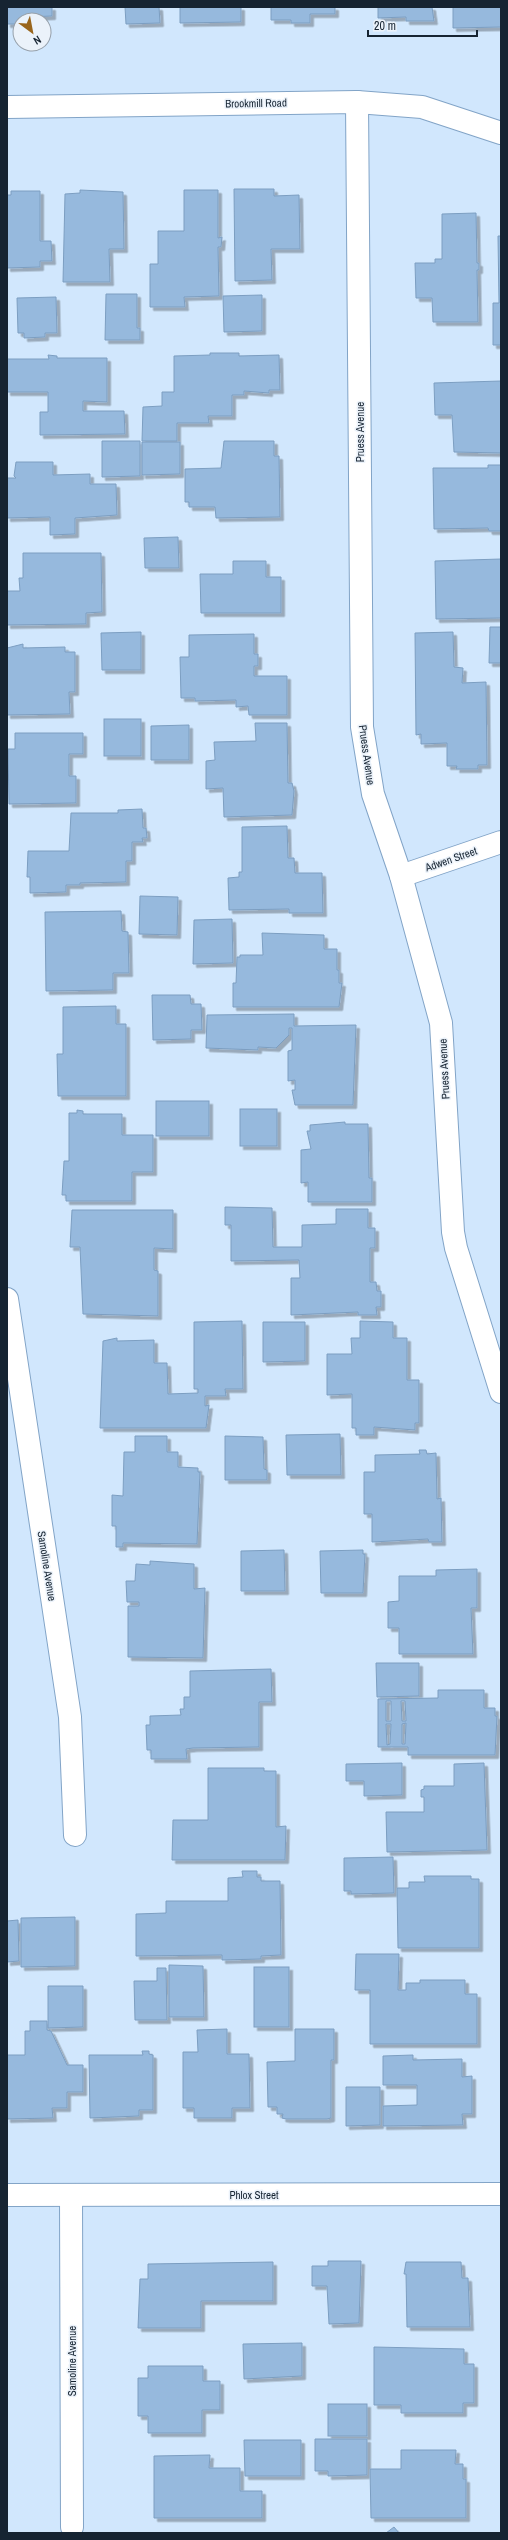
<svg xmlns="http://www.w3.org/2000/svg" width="508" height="2540" viewBox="0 0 508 2540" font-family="'Archivo Narrow',sans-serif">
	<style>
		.building { fill: #96b9dd; stroke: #7c9ec1; fill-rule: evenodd; filter: url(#shadow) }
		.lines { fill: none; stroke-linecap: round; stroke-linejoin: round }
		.minor-casing { stroke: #82a4c7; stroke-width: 24 }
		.minor { stroke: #fff; stroke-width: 22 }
		.labels { text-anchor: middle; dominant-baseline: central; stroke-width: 3; stroke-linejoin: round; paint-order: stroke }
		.street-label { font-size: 11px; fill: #162432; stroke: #ebf2fa }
	</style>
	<defs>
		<filter id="shadow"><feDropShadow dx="3.5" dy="3.5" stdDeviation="0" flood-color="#0004"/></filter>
	</defs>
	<rect width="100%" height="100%" fill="#d1e7fd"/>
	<!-- building -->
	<g class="building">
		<polygon points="7,7 52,7 52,16 28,17 28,20 20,20 20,24 7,24"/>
		<polygon points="125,7 159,7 160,23 126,24"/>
		<polygon points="180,7 241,7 241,22 180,23"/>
		<polygon points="271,7 335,7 335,14 310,14 310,23 291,23 291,20 271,20"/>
		<polygon points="378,7 432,7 434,21 406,21 406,17 378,18"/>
		<polygon points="453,7 501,7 501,27 453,28"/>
		<polygon points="234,189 274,189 274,196 299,195 300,249 271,249 272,280 235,281"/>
		<polygon points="80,190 123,192 124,249 109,249 110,282 63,282 65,194 80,193"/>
		<polygon points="184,190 218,190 218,238 222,237 221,247 218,247 219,296 184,297 185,307 150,307 150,264 158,264 158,231 184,231"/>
		<polygon points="11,191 40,191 40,241 51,241 52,261 40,261 40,267 7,268 7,195 11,195"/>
		<polygon points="476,213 477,263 479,263 479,270 477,270 478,322 433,322 432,298 416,298 415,263 435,263 435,259 442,259 442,214"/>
		<polygon points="498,236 501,236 501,345 493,345 493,303 499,303"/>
		<polygon points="106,294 137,294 137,328 140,328 140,340 105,340"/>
		<polygon points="262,295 262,331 224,332 223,296"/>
		<polygon points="56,297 57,333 45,333 45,337 24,338 24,333 18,333 17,298"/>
		<polygon points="210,353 239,353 239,356 279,355 280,390 269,390 269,393 244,391 244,395 232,395 232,416 208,416 209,423 177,423 177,441 142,441 143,407 162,406 162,392 174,392 174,356 210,355"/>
		<polygon points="48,355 57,356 57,358 107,358 107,402 83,401 83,411 124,411 125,434 40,435 40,412 48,412 48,392 7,392 7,359 49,359"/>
		<polygon points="501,381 501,453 454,452 452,415 435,415 434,383"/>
		<polygon points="102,441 140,441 140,476 102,477"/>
		<polygon points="224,441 274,441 274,456 279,456 280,517 216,518 215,507 189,507 189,502 185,502 185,469 221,468"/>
		<polygon points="142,442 180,442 180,474 142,475"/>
		<polygon points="16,462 53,462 53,475 90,474 90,484 116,484 117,515 75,518 75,534 50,535 50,517 7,518 7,478 16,478 14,476"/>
		<polygon points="488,465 501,465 501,531 489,531 488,528 434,529 433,468 488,468"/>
		<polygon points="178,537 179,568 145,568 144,538"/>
		<polygon points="23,553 101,553 102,612 86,613 86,624 7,625 7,591 20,591 19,578 23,578"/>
		<polygon points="501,559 501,618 436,619 435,561"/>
		<polygon points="233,561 266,561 266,577 281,577 281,613 201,613 200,574 233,574"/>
		<polygon points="490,627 501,627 501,663 489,663"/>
		<polygon points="141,632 141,670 102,670 101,633"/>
		<polygon points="453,632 454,667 463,668 462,683 486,682 487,765 478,765 478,769 456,769 457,766 447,766 447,743 421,744 421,734 416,735 415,633"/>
		<polygon points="254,634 254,654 258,654 258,666 254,666 254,676 287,676 287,715 249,715 248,706 236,707 236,700 195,701 195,698 181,698 180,657 189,657 189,635"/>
		<polygon points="23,644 23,648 65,647 65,652 75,652 75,692 69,692 70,714 7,715 7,648"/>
		<rect x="104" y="719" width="37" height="37"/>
		<polygon points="255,723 287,723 288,783 292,783 294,791 292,815 224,817 223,788 206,789 206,761 215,760 214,742 256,741"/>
		<polygon points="189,725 189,760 151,760 151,726"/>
		<polygon points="15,733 83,733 83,754 69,754 69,776 76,776 76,803 9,804 8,749 15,749"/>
		<polygon points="142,809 143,828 146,828 147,838 142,838 143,842 132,842 132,861 126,861 126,882 80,883 80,885 66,885 66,892 30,893 30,877 27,877 28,851 69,851 71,813 118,813 118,810"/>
		<polygon points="287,826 288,858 294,858 295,873 322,873 323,913 289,913 289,909 229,910 228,878 239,877 239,872 242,872 242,827"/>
		<polygon points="140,896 178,897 177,935 139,934"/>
		<polygon points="121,911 122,931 128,932 129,973 113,973 113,990 46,991 45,912"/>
		<polygon points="232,919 233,963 193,964 194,920"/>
		<polygon points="262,933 324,935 324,949 337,949 337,970 339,970 339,983 342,983 339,1007 233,1007 233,983 236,983 237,957 240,957 240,955 263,955"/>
		<polygon points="152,995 190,995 191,1004 201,1004 202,1030 191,1030 191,1039 153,1040"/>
		<polygon points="116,1006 116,1024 126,1024 126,1096 58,1096 57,1054 63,1054 63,1007"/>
		<polygon points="294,1014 294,1026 356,1025 353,1105 295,1105 292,1090 295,1090 295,1080 288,1081 288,1051 292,1050 292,1028 289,1028 289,1035 276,1048 258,1047 258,1050 206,1048 207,1015"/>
		<rect x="156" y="1101" width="53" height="35"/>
		<rect x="240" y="1109" width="37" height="37"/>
		<polygon points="77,1110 83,1111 83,1114 122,1114 122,1135 153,1135 153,1172 132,1172 132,1201 66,1201 66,1195 62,1195 64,1161 69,1161 69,1113 77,1113"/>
		<polygon points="345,1122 345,1124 368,1124 369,1178 372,1178 372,1202 308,1202 308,1182 301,1183 301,1150 311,1149 307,1131 310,1131 310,1125"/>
		<polygon points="225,1207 272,1208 273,1247 302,1247 302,1225 336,1224 336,1209 368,1209 368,1228 375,1228 375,1248 370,1248 370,1282 376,1282 377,1291 381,1291 381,1307 376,1307 377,1315 358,1315 358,1312 291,1315 291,1278 300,1278 299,1260 231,1261 231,1225 225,1225"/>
		<polygon points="72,1210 173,1210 173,1249 154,1248 154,1270 158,1271 158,1316 83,1314 80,1247 70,1247"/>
		<polygon points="242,1321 243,1389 225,1389 226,1396 205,1396 205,1406 209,1405 206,1428 100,1428 103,1341 117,1338 117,1341 154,1340 154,1363 167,1363 168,1394 198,1393 198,1389 194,1389 194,1322"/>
		<polygon points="360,1321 393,1322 393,1338 407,1338 407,1380 419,1380 419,1423 415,1423 415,1430 374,1427 374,1435 356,1435 356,1428 352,1428 352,1394 327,1395 327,1354 352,1354 351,1338 360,1338"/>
		<polygon points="263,1322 305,1322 305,1361 263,1362"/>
		<polygon points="340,1434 341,1475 287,1475 286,1435"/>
		<polygon points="135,1436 167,1436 167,1452 178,1452 178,1467 198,1468 198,1472 200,1472 197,1544 123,1543 123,1547 116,1547 116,1526 112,1526 112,1495 123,1496 124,1452 135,1452"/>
		<polygon points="225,1436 263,1437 264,1469 267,1470 267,1480 225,1480"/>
		<polygon points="419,1450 426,1450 427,1454 436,1453 437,1499 441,1498 442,1542 429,1542 428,1539 372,1542 372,1514 364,1514 364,1472 375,1472 375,1455 420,1454"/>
		<polygon points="284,1550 285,1591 241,1591 241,1551"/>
		<polygon points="363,1550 363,1554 365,1554 363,1593 321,1593 320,1551"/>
		<polygon points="150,1561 194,1564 194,1589 205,1588 203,1658 128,1657 128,1606 139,1606 139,1602 127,1602 126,1581 135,1581 136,1564 150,1565"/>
		<polygon points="477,1569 477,1608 471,1608 473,1654 399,1654 399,1628 388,1628 388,1602 399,1601 399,1576 436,1576 436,1570"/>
		<polygon points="376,1663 419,1663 419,1696 377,1697"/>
		<polygon points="271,1669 272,1702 259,1702 259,1747 193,1748 186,1749 187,1759 151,1759 151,1750 147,1750 146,1725 150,1725 150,1716 181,1715 180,1709 184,1709 184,1697 190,1697 190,1671"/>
		<path d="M 438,1690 L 484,1690 L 484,1708 L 495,1708 L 495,1716 L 497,1716 L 495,1755 L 408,1755 L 408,1747 L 378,1747 L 378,1699 L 438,1698 ZM 386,1701 L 391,1701 L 391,1721 L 386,1721 ZM 401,1701 L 405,1701 L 406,1721 L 402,1721 ZM 406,1723 L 405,1744 L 402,1744 L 402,1724 ZM 386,1724 L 391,1724 L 390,1744 L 387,1745 Z"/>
		<polygon points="402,1763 402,1795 364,1796 364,1781 346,1781 346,1764"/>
		<polygon points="484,1763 487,1850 387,1852 386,1812 424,1812 424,1797 421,1797 421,1790 424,1789 424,1786 454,1786 454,1764"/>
		<polygon points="208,1768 264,1768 264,1771 276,1771 276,1827 286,1826 285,1860 172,1860 173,1820 208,1820"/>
		<polygon points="393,1857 394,1893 351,1894 351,1891 344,1891 344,1858"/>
		<polygon points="242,1871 257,1871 257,1877 261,1877 261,1881 280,1881 281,1955 261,1956 261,1959 222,1960 222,1955 136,1956 136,1914 166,1913 166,1901 228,1901 228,1878 243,1877"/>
		<polygon points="424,1876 471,1876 471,1879 479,1879 479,1948 398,1948 397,1888 409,1888 409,1882 425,1882"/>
		<polygon points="75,1917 75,1966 21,1967 21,1918"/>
		<polygon points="18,1920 19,1961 7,1962 7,1921"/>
		<polygon points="356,1954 399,1954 398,1990 406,1990 406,1983 420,1983 420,1980 465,1980 465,1994 477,1994 477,2044 370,2044 370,1990 355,1990"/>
		<polygon points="169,1965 203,1966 204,2017 169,2017"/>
		<rect x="254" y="1967" width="35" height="60"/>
		<polygon points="157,1968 166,1968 167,2020 135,2020 134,1981 157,1981"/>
		<polygon points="48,1986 83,1986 83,2027 48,2028"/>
		<polygon points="30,2021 47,2021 47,2030 51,2031 67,2065 83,2065 83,2092 67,2092 67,2108 52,2108 53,2118 7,2119 7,2055 25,2055 25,2031 30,2031"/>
		<polygon points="227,2029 227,2054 249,2054 250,2108 232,2108 232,2118 194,2118 194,2108 183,2108 183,2052 198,2052 197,2030"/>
		<polygon points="295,2029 334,2029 334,2060 331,2060 331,2118 327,2119 286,2119 282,2118 283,2114 277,2114 277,2107 268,2107 267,2062 295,2061"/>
		<polygon points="142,2051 149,2051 149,2054 153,2055 153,2110 139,2110 139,2116 90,2118 89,2055 143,2055"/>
		<polygon points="413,2055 413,2060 462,2059 462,2077 472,2076 472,2114 462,2114 463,2125 383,2126 383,2106 417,2105 417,2085 383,2085 383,2056"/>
		<polygon points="346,2087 380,2087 380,2125 346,2126"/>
		<polygon points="328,2261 361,2261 359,2323 329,2324 327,2286 312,2286 312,2266 328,2266"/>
		<polygon points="273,2262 273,2301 201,2301 201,2328 138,2328 140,2279 148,2279 148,2264"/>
		<polygon points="406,2262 461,2262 462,2278 468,2278 470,2327 407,2327 406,2274 404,2274"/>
		<polygon points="302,2343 302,2376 244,2379 243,2344"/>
		<polygon points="374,2347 464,2349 464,2364 474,2364 474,2403 463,2403 463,2413 401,2413 401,2405 374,2405"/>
		<polygon points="148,2366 203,2366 203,2381 220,2381 220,2410 202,2410 202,2433 148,2433 148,2416 138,2416 138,2378 148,2378"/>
		<rect x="328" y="2404" width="39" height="32"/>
		<polygon points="315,2439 367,2439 367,2475 328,2476 328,2471 315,2471"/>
		<polygon points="244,2440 301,2440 301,2476 245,2476"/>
		<polygon points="401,2450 456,2450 455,2464 463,2464 463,2479 466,2479 466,2518 371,2518 370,2469 401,2469"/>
		<polygon points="210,2455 209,2468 240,2468 240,2491 262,2491 262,2518 154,2518 154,2456"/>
		<polygon points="394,2527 399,2533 386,2533"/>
	</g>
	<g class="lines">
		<defs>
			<g id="minor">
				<polyline points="357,102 362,727 373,794 401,876 441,1023 453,1232 456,1248 501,1392"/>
				<polyline points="7,107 357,102 422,107 501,133"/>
				<polyline points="401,876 501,842"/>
				<polyline points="7,1299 70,1717 75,1835"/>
				<polyline points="7,2195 501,2194"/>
				<polyline points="71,2195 72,2527"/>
			</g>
		</defs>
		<!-- minor casing -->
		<use href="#minor" class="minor-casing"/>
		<!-- minor -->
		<use href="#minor" class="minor"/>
	</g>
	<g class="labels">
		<!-- street labels -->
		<g class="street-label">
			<text transform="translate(256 103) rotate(-1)">Brookmill Road</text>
			<text transform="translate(360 432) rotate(-90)">Pruess Avenue</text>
			<text transform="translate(367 755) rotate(82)">Pruess Avenue</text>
			<text transform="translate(451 859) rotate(-19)">Adwen Street</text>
			<text transform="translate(444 1069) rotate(-93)">Pruess Avenue</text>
			<text transform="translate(47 1566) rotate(81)">Samoline Avenue</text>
			<text x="254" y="2195">Phlox Street</text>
			<text transform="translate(72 2361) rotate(-90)">Samoline Avenue</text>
		</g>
	</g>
	<!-- border -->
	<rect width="508" height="2540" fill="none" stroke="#162432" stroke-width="16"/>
	<!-- north arrow -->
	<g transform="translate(32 32) rotate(148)"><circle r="19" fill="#ebf2fa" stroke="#96a0aa"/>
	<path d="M0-3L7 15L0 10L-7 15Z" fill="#99651c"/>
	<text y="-6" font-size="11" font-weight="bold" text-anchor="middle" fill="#162432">N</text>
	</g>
	<!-- scale -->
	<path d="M368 30v6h109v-6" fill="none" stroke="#162432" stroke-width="2"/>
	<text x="374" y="30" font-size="12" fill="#162432" stroke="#ebf2fa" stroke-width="3" paint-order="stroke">20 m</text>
</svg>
